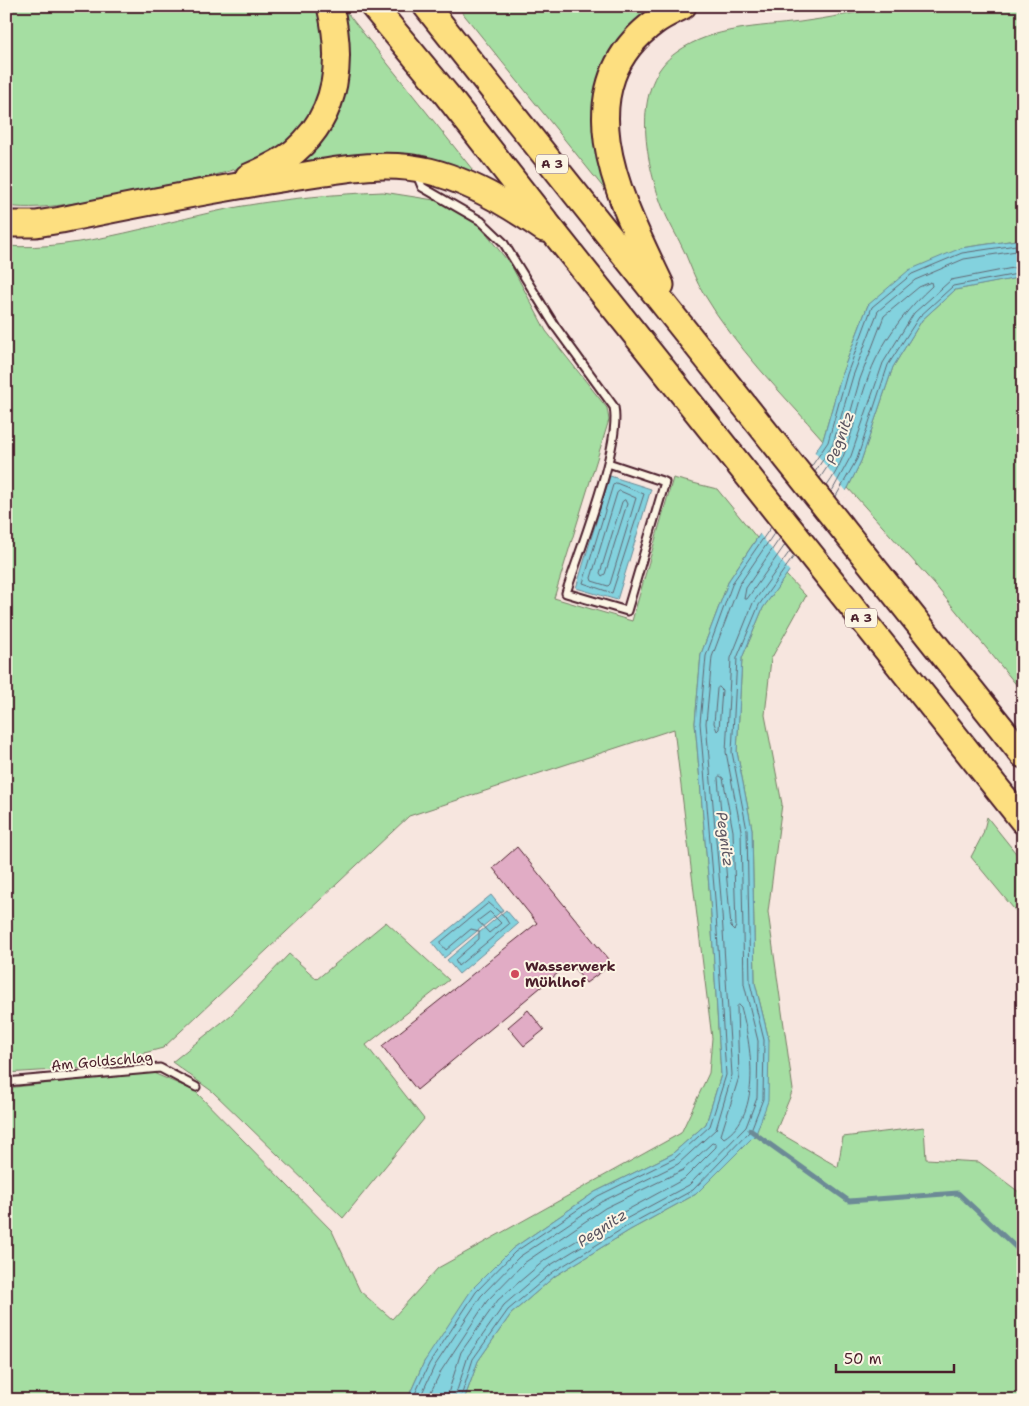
<svg xmlns="http://www.w3.org/2000/svg" width="1029" height="1406" viewBox="0 0 1029 1406" font-family="'Shantell Sans',sans-serif">
	<style>
		.green { fill: #a5dea2; stroke: #787e66 }
		.water { fill: #83d2de; stroke: #6c8a96 }
		.pier { fill: #f7e6df }
		.lines { fill: none; stroke-linecap: round; stroke-linejoin: round }
		.shore { stroke: #616773; stroke-width: 1 }
		.stream { stroke: #6c8a96; stroke-width: 5 }
		.building { fill: #e1acc5; stroke: #4a1f2b }
		.service-casing { stroke: #4a1f2b; stroke-width: 11 }
		.motorway-casing { stroke: #4a1f2b; stroke-width: 29 }
		.service { stroke: #fcf5e5; stroke-width: 7 }
		.motorway { stroke: #fddf80; stroke-width: 25 }
		.poi-dot { fill: #d1495b; stroke: #fcf5e5; stroke-width: 2 }
		.labels { text-anchor: middle; dominant-baseline: central; stroke-width: 4; stroke-linejoin: round; paint-order: stroke }
		.shield { fill: #fcf5e5; stroke: #7f5f63; stroke-width: 1 }
		.shield-label { font-size: 12px; font-weight: bold; fill: #4a1f2b }
		.poi-label { font-size: 14px; font-weight: bold; fill: #4a1f2b; stroke: #fcf5e5; text-anchor: start }
		.street-label { font-size: 14px; fill: #4a1f2b; stroke: #fcf5e5 }
		.water-label { font-size: 15px; font-style: italic; fill: #5b5561; stroke: #fcf5e5 }
	</style>
	<rect width="100%" height="100%" fill="#f7e6df"/>
	<filter id="ink" filterUnits="userSpaceOnUse"><feTurbulence type="fractalNoise" baseFrequency=".02" numOctaves="2"/><feDisplacementMap in="SourceGraphic" scale="10" xChannelSelector="R" yChannelSelector="G"/><feConvolveMatrix kernelMatrix="1 2 1 2 8 2 1 2 1" color-interpolation-filters="sRGB"/></filter>
	<g filter="url(#ink)">
		<!-- green -->
		<g class="green">
			<path d="M 6,6 L 316,6 C 322,20 329,63 327,77 C 326,84 321,92 318,98 C 313,110 307,122 299,131 C 265,173 191,179 142,190 C 100,198 48,212 6,206 Z"/>
			<polygon points="457,6 497,6 548,11 600,6 659,6 595,121 596,150 606,191"/>
			<path d="M 886,6 L 1023,6 L 1023,239 L 961,248 L 868,305 L 842,373 L 823,440 C 782,393 736,348 704,294 C 696,282 691,267 685,253 C 678,237 668,222 662,206 C 645,161 630,84 677,52 C 712,27 759,27 800,22 C 829,18 857,13 886,6 Z"/>
			<path d="M 344,9 L 472,169 L 470,173 L 290,167 C 301,156 316,145 326,132 C 354,97 351,51 344,9 Z"/>
			<path d="M 383,192 L 447,202 L 479,225 L 511,265 L 546,331 L 607,408 L 609,420 L 554,598 L 632,621 L 673,478 L 717,489 L 757,538 L 729,580 L 701,654 L 695,723 L 710,899 L 721,1075 L 706,1124 L 672,1154 L 595,1192 L 512,1249 L 424,1362 L 407,1400 L 6,1400 L 6,1088 L 151,1072 L 195,1091 L 332,1231 L 360,1291 L 392,1319 L 438,1268 L 681,1133 L 709,1073 L 712,1038 L 674,729 L 409,816 L 163,1048 L 88,1068 L 6,1073 L 6,246 C 80,252 169,219 243,206 C 289,198 336,194 383,192 Z"/>
			<polygon points="1016,278 1023,278 1023,693 935,585 848,488 861,461 893,367 922,320 955,290"/>
			<polygon points="786,575 806,596 771,659 765,715 782,804 768,912 793,1090 776,1131 838,1167 843,1137 924,1127 926,1159 979,1162 1023,1195 1023,1400 464,1400 478,1361 511,1314 555,1276 630,1230 696,1194 769,1040 755,983 752,829 737,752 742,658 763,608"/>
			<polygon points="987,817 1023,862 1023,920 971,857 983,834"/>
			<polygon points="386,922 449,980 366,1045 424,1119 343,1218 213,1092 172,1062 231,1015 289,954 317,979"/>
		</g>
		<!-- water -->
		<g class="water">
			<polygon points="1023,239 1023,277 955,290 922,320 893,367 861,461 848,488 763,608 742,658 737,752 752,829 755,983 769,1040 768,1101 756,1134 696,1194 630,1230 555,1276 511,1314 478,1361 464,1400 407,1400 424,1362 472,1289 512,1249 595,1192 672,1154 706,1124 721,1075 710,899 695,723 701,654 729,580 823,440 842,373 868,305 909,270 961,248"/>
			<polygon points="610,476 651,489 617,600 576,588"/>
			<polygon points="491,895 503,910 444,958 432,943"/>
			<polygon points="506,910 518,924 459,974 447,960"/>
		</g>
		<!-- pier -->
		<polygon class="pier" points="813,450 848,493 791,573 758,532"/>
		<g class="lines">
			<!-- shore -->
			<g class="shore">
				<polyline points="811,467 828,442 847,374 872,307 912,274 962,253 1023,244"/>
				<polyline points="815,472 833,444 853,376 878,311 915,280 964,259 1023,250"/>
				<path d="M 820,478 L 841,446 L 860,379 L 884,316 L 919,287 L 931,282 L 932,286 C 909,307 890,331 876,359 C 856,400 854,449 827,486"/>
				<polygon points="616,483 644,494 612,593 583,583 613,485"/>
				<polygon points="620,491 636,498 610,584 608,586 592,581 591,578 617,493"/>
				<polyline points="831,493 851,456 883,363 914,313 951,280 1023,266"/>
				<polyline points="835,498 857,459 888,365 919,317 953,286 1023,273"/>
				<polygon points="625,500 627,504 605,574 602,576 600,573 622,502"/>
				<polyline points="780,538 746,588 744,599 747,599 785,545"/>
				<polygon points="719,687 722,690 719,729 717,731 714,723 717,689"/>
				<polygon points="720,776 723,778 733,831 736,927 734,930 731,927 718,778"/>
				<polygon points="489,903 504,916 509,924 458,966 455,960 479,939 479,931 471,929 446,950 440,943"/>
				<polygon points="490,912 501,923 489,933 478,921"/>
				<path d="M 739,1005 L 741,1007 C 751,1044 763,1114 724,1138 L 721,1135 L 739,1077 L 737,1007 Z"/>
				<polyline points="412,1400 429,1364 476,1292 515,1252 598,1196 675,1158 710,1126 726,1075 715,899 700,723 706,656 733,582 771,527"/>
				<polyline points="419,1400 434,1367 481,1296 519,1257 601,1202 678,1164 716,1129 732,1075 721,898 706,723 712,657 739,585 775,532"/>
				<polyline points="427,1400 441,1371 487,1301 524,1263 605,1208 683,1170 712,1143 716,1144 716,1147 684,1179 620,1214 545,1260 498,1300 461,1352 446,1400"/>
				<polyline points="454,1400 468,1356 504,1305 549,1266 624,1220 689,1185 746,1127 757,1098 758,1041 744,984 741,830 726,752 731,658 753,603 790,551"/>
				<polyline points="460,1400 473,1359 508,1310 553,1272 627,1226 693,1190 751,1130 763,1099 764,1040 750,983 747,830 732,752 737,658 759,605 794,556"/>
			</g>
			<!-- stream -->
			<polyline class="stream" points="750,1130 849,1201 958,1193 1023,1254"/>
		</g>
		<!-- building -->
		<g class="building">
			<polygon points="517,847 612,964 586,983 570,963 417,1090 382,1046 537,923 493,868"/>
			<polygon points="528,1010 544,1030 524,1046 508,1027"/>
		</g>
		<g class="lines">
			<defs>
				<g id="service">
					<path d="M 417,175 L 422,187 L 481,221 L 503,242 L 555,326 L 614,407 C 622,444 579,552 566,593 L 627,611 L 665,482 L 608,463"/>
					<polyline points="6,1082 160,1068 196,1087"/>
				</g>
				<g id="motorway">
					<polyline points="373,6 446,94 560,240 1023,821"/>
					<polyline points="426,6 1023,755"/>
					<path d="M 248,177 C 264,170 282,162 295,151 C 339,113 343,59 330,6"/>
					<path d="M 6,224 L 36,224 L 61,220 C 138,204 216,189 293,177 C 337,170 385,160 429,171 C 470,181 510,205 544,229"/>
					<path d="M 661,285 C 622,203 561,90 656,21 C 664,15 674,11 683,6"/>
				</g>
			</defs>
			<!-- service casing -->
			<use href="#service" class="service-casing"/>
			<!-- motorway casing -->
			<use href="#motorway" class="motorway-casing"/>
			<!-- service -->
			<use href="#service" class="service"/>
			<!-- motorway -->
			<use href="#motorway" class="motorway"/>
		</g>
	</g>
	<!-- markers -->
	<circle class="poi-dot" cx="515" cy="974" r="5"/>
	<g class="labels">
		<!-- shield labels -->
		<g class="shield">
			<rect x="536" y="154.5" width="32" height="19" rx="4"/>
			<rect x="845" y="608.5" width="32" height="19" rx="4"/>
		</g>
		<g class="shield-label">
			<text x="552" y="164">A 3</text>
			<text x="861" y="618">A 3</text>
		</g>
		<!-- poi labels -->
		<g class="poi-label">
			<text x="525" y="966">Wasserwerk<tspan x="525" dy="16">Mühlhof</tspan></text>
		</g>
		<!-- street labels -->
		<g class="street-label">
			<text transform="translate(102 1061) rotate(-5)">Am Goldschlag</text>
		</g>
		<!-- water labels -->
		<g class="water-label">
			<text transform="translate(840 438) rotate(-70)">Pegnitz</text>
			<text transform="translate(725 839) rotate(82)">Pegnitz</text>
			<text transform="translate(602 1228) rotate(-33)">Pegnitz</text>
		</g>
	</g>
	<!-- margin -->
	<rect width="1029" height="1406" fill="none" stroke="#fcf5e5" stroke-width="25"/>
	<rect x="12" y="12" width="1004" height="1381" fill="none" stroke="#4a1f2b" stroke-width="2" filter="url(#ink)"/>
	<!-- scale -->
	<path d="M836 1364v8h118v-8" fill="none" stroke="#4a1f2b" stroke-width="2.5"/>
	<text x="844" y="1364" font-size="15" fill="#4a1f2b" stroke="#fcf5e5" stroke-width="4" paint-order="stroke">50 m</text>
</svg>
